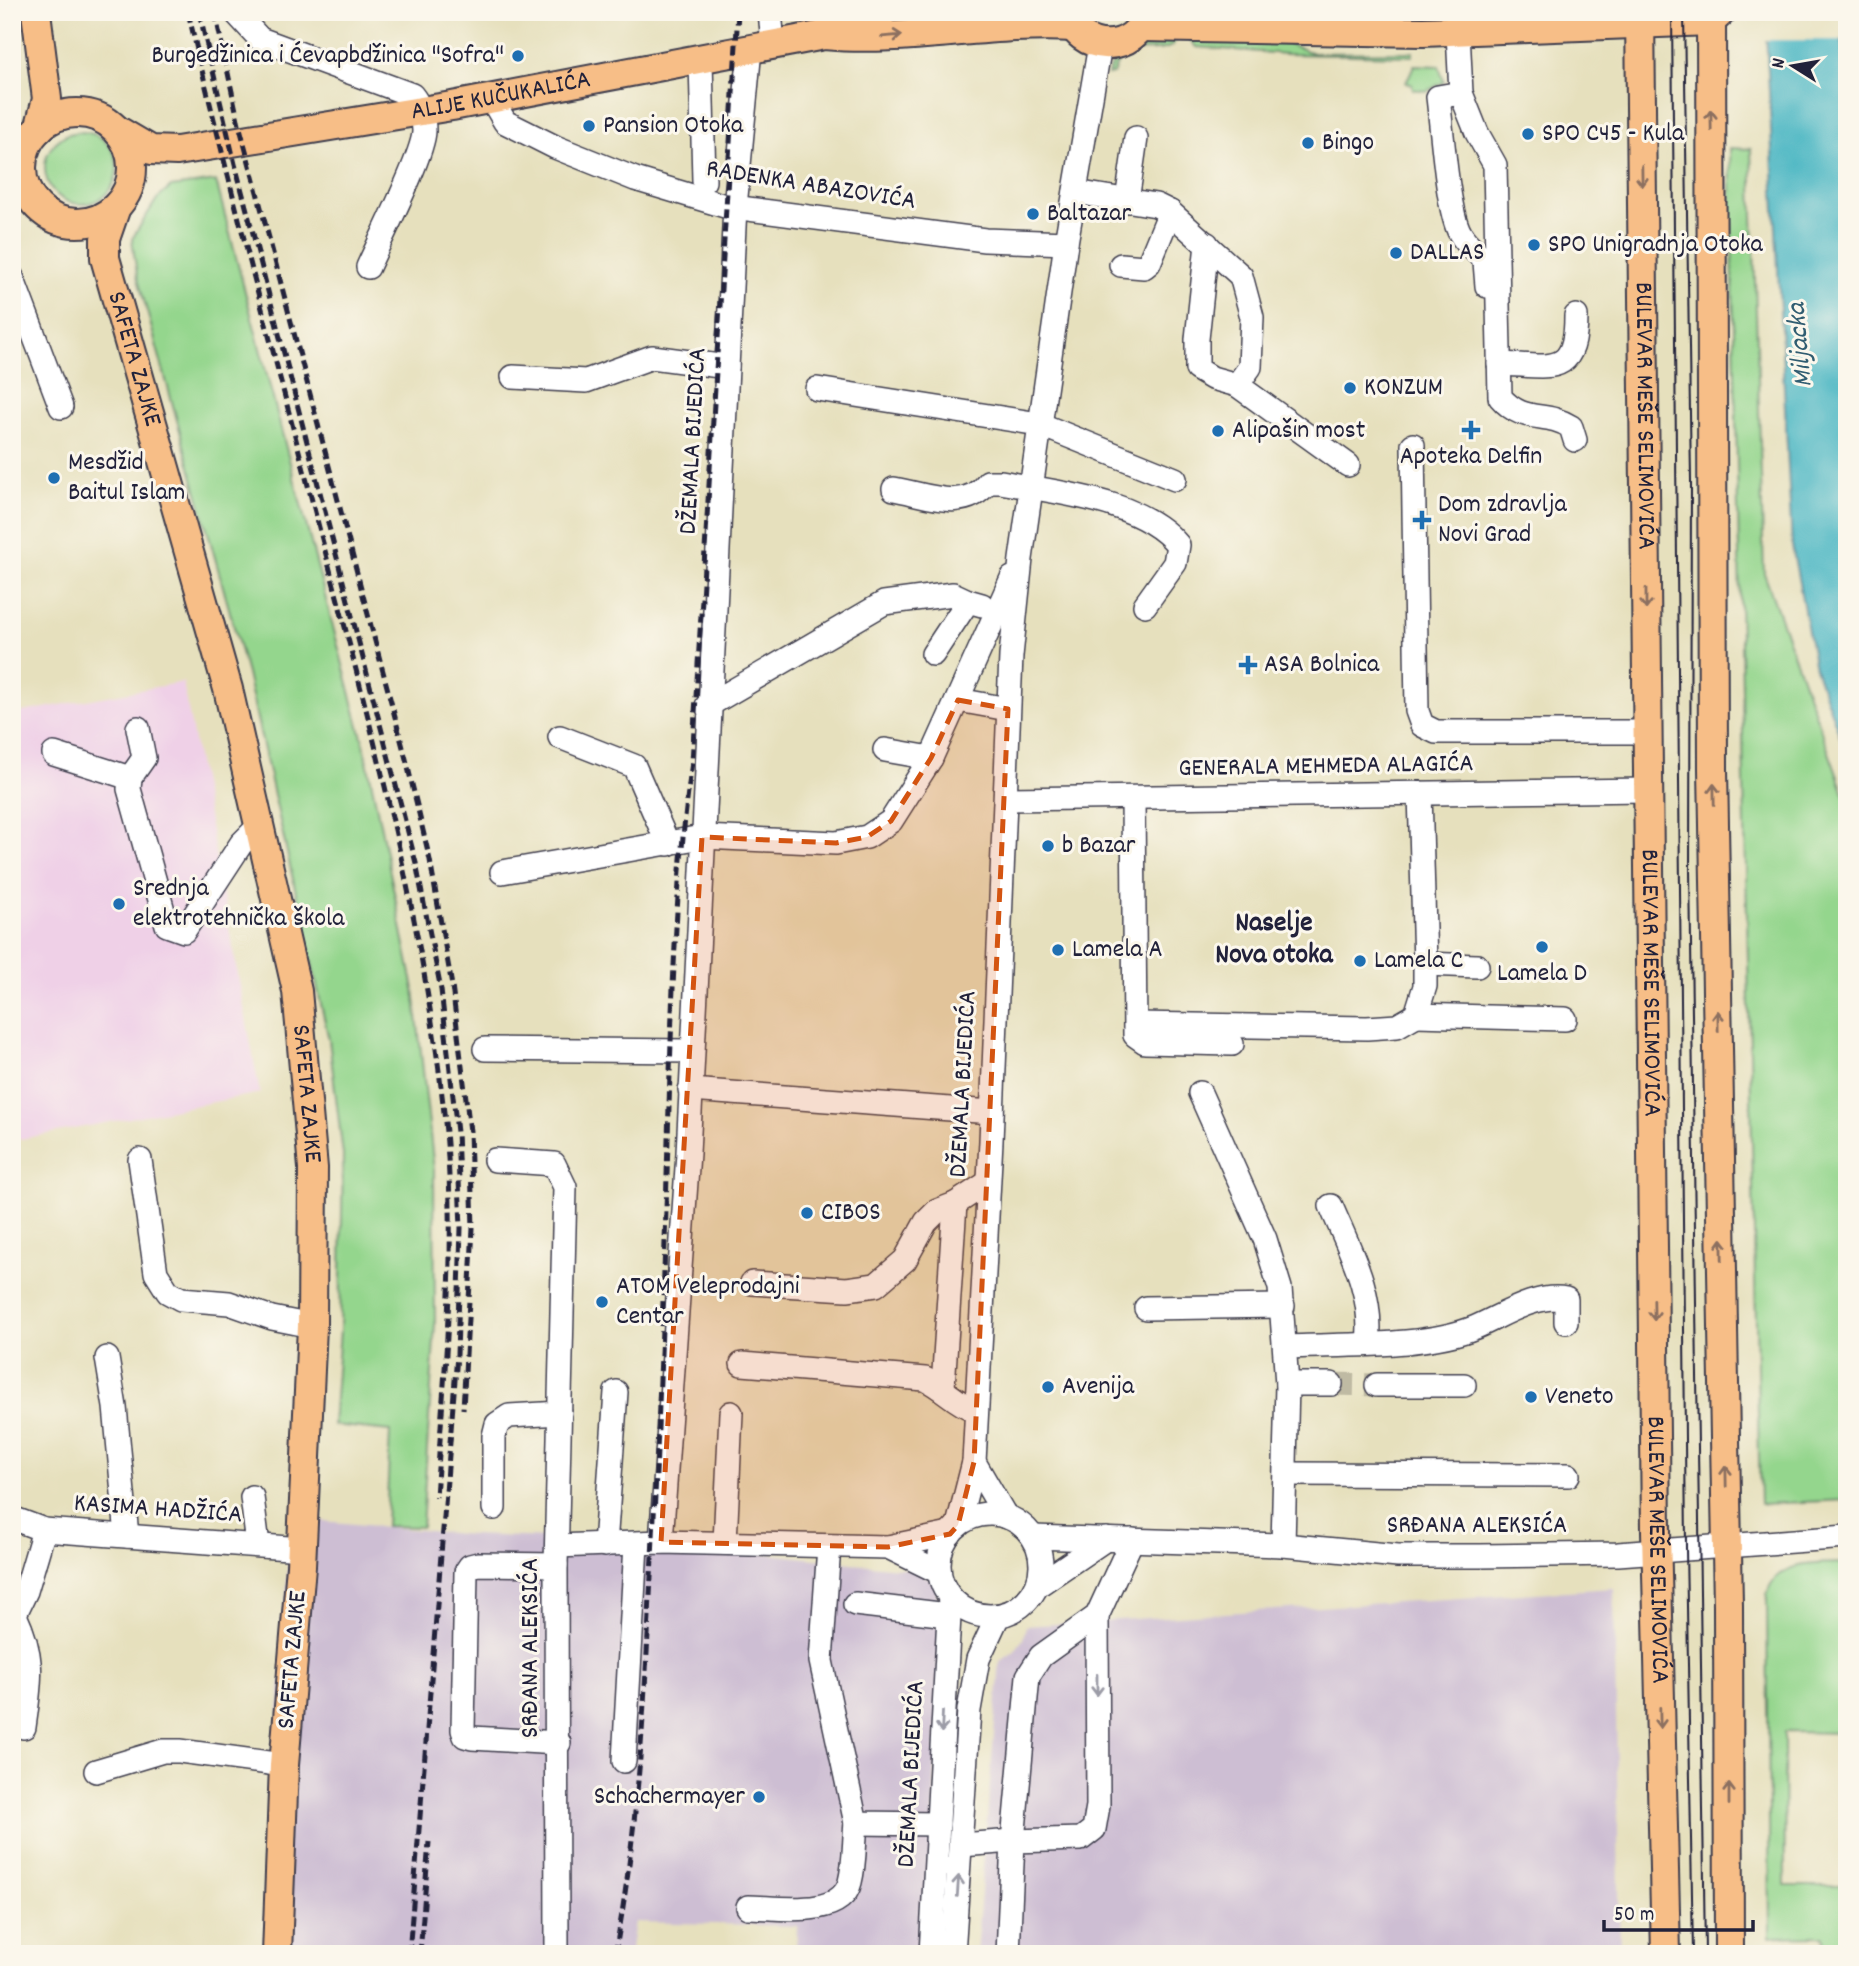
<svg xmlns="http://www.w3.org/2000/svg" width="1859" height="1966" viewBox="0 0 1859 1966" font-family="Dekko,sans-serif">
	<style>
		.built { fill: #efd0e7 }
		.industrial { fill: #cdbed3 }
		.green { fill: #94d68d; stroke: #5b7c64; stroke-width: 2 }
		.water { fill: #48b6c3; stroke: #356c7f; stroke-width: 2 }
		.pier { fill: #e6e0bd }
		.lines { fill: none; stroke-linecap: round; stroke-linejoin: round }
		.minor-tunnel { stroke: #bfbaa3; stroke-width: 23; stroke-dasharray: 23 11; stroke-linecap: butt }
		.minor-casing { stroke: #3f3e4e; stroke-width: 26 }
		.major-casing { stroke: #3f3e4e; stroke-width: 32 }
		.minor { stroke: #fff; stroke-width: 23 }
		.major { stroke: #f7be87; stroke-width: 28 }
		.tram { stroke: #22223b; stroke-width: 2 }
		.rail { stroke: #22223b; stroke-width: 5; stroke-dasharray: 10 5; stroke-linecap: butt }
		.oneway { stroke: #8c7061 }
		.oneway2 { stroke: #9c9ca7 }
		.marked { fill: #d45411; fill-opacity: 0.2; stroke: #d45411; stroke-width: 5; stroke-dasharray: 14 9; stroke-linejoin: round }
		.poi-dot { fill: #1f6fb2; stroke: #fbf7ec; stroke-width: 2.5 }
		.labels { text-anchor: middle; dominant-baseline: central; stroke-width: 6; stroke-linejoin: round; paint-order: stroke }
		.poi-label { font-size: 26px; fill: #22223b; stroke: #fbf7ec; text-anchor: start }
		.street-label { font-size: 26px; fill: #22223b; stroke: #fbf7ec }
		.water-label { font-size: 28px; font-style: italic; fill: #315d71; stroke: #fbf7ec }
		.neighbourhood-label { font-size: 28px; font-weight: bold; fill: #22223b; stroke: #fbf7ec }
	</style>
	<rect width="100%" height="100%" fill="#fbf7ec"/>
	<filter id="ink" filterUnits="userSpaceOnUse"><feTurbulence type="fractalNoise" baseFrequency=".0143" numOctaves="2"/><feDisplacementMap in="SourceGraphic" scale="14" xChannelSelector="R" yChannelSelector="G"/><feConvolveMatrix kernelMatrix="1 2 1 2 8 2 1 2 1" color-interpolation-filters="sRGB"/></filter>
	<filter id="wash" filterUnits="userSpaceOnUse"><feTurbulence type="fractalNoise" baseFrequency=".00686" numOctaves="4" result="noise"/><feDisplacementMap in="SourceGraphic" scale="28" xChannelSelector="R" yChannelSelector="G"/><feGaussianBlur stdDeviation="1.57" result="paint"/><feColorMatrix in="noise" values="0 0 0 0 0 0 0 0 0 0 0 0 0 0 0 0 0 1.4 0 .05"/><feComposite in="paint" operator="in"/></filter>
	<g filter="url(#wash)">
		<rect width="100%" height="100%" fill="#e6e0bd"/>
		<!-- built -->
		<polygon class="built" points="183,682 260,1093 16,1140 12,1118 12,714"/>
		<!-- industrial -->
		<g class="industrial">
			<polygon points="291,1518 472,1535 661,1542 915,1570 936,1583 939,1626 930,1954 796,1954 797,1926 635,1922 630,1954 264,1954"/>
			<polygon points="1614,1588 1620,1954 976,1954 1000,1661 1014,1652 1023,1639 1026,1626"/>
		</g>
		<!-- green -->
		<g class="green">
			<path d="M 1088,12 L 1127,12 C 1117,30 1098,29 1088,12 Z"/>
			<polygon points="1188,12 1418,12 1418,15 1188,19"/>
			<path d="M 1176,37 L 1173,45 C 1151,60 1125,34 1113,74 L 1108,75 C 1116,45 1149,39 1176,37 Z"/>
			<polygon points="1189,38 1283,42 1313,53 1413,52 1413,56 1286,54 1196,47"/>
			<polygon points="1414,65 1439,66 1444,82 1427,91 1413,89 1412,84 1406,83"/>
			<circle cx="81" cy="168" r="36"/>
			<polygon points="1730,148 1751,149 1764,573 1847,802 1847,1500 1760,1504"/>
			<polygon points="216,181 363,741 414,989 434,1170 435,1324 422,1527 386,1526 390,1431 333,1425 340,1330 343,1155 329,1040 247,674 137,275 132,239 157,199 171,187"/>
			<path d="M 1847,1563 L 1847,1733 L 1784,1732 L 1785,1886 L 1847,1886 L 1847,1954 L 1825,1954 L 1824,1936 L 1770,1937 L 1767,1595 C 1775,1559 1818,1564 1847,1563 Z"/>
		</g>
		<!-- water -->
		<polygon class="water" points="1765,12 1841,12 1847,149 1847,755 1815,668 1792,546"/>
		<!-- pier -->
		<polygon class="pier" points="1762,12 1844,12 1845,40 1764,40"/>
	</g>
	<g filter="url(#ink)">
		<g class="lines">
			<!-- minor-tunnel -->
			<polyline class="minor-tunnel" points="1331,1384 1377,1385"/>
			<defs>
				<g id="minor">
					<path d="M 235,12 L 260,39 L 412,95 C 420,105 424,118 424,131 C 424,154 380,240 368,267"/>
					<polyline points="770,12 773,43"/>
					<path d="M 1457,12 L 1461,93 L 1477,133 L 1495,165 L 1500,397 C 1524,425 1545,410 1571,427 L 1575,440"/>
					<polyline points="701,60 704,181"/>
					<path d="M 1461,93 L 1438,97 C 1442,128 1447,210 1460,233 C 1466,245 1478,251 1485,262 L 1487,286"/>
					<polyline points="491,98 505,122 555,147 635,179 725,206 985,240 1066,243"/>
					<polyline points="12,189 25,187"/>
					<polyline points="1075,192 1156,205 1170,212 1241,276 1252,317 1250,367 1237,385 1348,465"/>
					<polyline points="1127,201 1136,138"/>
					<polyline points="1207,244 1197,339 1197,369 1212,378 1237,385"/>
					<polyline points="1121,265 1144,267 1149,263 1170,212"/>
					<polyline points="12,277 61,407"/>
					<path d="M 1499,364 C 1549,365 1576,379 1576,316"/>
					<polyline points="513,377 586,381 652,357 727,367"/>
					<polyline points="817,389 1039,424 1175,479"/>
					<polyline points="1413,445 1417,711 1422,725 1436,732 1646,732"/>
					<path d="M 894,489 C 928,495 965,513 988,482 L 1001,482 C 1056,493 1141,499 1178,545 L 1175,563 L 1145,605"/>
					<polyline points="933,654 968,601 982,605"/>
					<polyline points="958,700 1008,709"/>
					<polyline points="707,706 884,603 953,594 968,601"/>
					<polyline points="138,728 144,758 130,778 129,789 167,925 184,931 241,844 260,825"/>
					<polyline points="560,737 634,766 668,844"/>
					<polyline points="885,750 931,758"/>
					<polyline points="54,754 130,778"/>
					<polyline points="1006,799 1647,790"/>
					<polyline points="1133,799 1135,1035 1145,1042 1232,1044"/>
					<polyline points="502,872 702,837 836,843 867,837 891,821 931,758 1012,578"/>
					<polyline points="1425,964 1477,966"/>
					<polyline points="1416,1015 1565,1019"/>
					<polyline points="1136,1024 1367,1028 1397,1026 1416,1015 1425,986 1425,964 1420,793"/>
					<polyline points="485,1049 692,1051"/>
					<polyline points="690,1090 992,1112"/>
					<polyline points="1200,1093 1265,1239 1280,1288 1287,1384 1283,1545"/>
					<polyline points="140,1160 156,1273 168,1292 181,1299 229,1303 272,1318 312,1326"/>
					<polyline points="495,1160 554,1164 565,1187 556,1565 557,1954"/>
					<path d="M 1331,1206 C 1350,1251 1374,1293 1368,1343"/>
					<polyline points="752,1283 847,1289 876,1285 905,1260 926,1222 937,1211 955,1204 987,1183"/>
					<polyline points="1146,1308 1283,1306"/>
					<path d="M 1285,1347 C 1340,1344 1426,1348 1476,1327 C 1502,1316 1536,1293 1566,1299 L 1566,1322"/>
					<polyline points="107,1358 115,1407 127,1536"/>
					<path d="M 742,1364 L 925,1379 C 944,1388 955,1403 975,1410"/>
					<polyline points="1287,1384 1331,1384"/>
					<polyline points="1377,1385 1464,1385"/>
					<polyline points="943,1387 955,1204"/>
					<polyline points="974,1462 1006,1517"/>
					<polyline points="1286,1474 1568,1475"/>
					<polyline points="252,1497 258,1545"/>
					<polyline points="494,1508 494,1436 497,1424 509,1416 560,1413"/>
					<circle cx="990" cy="1565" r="51"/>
					<polyline points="12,1518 44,1530 302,1549"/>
					<polyline points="958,1525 974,1462 991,1141 1011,656 1021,559 1066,243 1100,45"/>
					<polyline points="1033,1537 1283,1545 1398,1556 1480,1556 1618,1554 1847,1537"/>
					<polyline points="661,1542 688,1153 735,207 750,49"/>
					<polyline points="725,1543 731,1413"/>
					<polyline points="605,1545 616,1392"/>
					<polyline points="557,1546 661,1542 888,1547 950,1534"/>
					<polyline points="829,1546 821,1661 856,1823 938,1824"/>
					<polyline points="888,1547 939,1572"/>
					<polyline points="556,1565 478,1564 470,1566 466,1572 463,1730 465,1736 472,1738 559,1743"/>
					<polyline points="1037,1586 1106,1539"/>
					<polyline points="855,1604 948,1615"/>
					<path d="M 15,1615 C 36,1660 30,1681 24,1727"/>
					<polyline points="12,1620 26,1591 44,1530"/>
					<polyline points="624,1761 636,1544"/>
					<polyline points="96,1771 163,1751 180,1751 284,1765"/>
					<polyline points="961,1845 1013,1841 1028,1676 1041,1656 1097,1616 1132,1540"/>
					<path d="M 748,1907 C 777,1907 841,1919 850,1882 C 855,1863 854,1842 856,1823"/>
					<polyline points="931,1954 950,1597"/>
					<polyline points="953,1954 969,1710 978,1659 998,1616"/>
					<polyline points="1008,1954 1013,1841 1081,1839 1094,1829 1098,1806 1097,1616"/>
				</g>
				<g id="major">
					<polyline points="36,12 47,99 39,129"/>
					<path d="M 1068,12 C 1076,55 1138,55 1146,12"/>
					<path id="s1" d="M 1640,12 L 1656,1531 L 1666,1954"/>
					<polyline points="1711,12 1713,769 1728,1606 1729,1954"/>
					<polyline points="1141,27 1423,32 1711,21 1721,12"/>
					<polyline points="824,35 849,16 883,12"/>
					<circle cx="77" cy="168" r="55"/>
					<path id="s2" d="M 117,130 L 151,150 L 177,151 L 452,106 L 824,35 C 907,43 990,22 1074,27"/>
					<path id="s3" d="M 116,207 L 105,239 L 105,258 L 228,689 L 297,991 L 313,1168 L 312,1326 L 301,1566 L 284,1765 L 277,1954"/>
				</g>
			</defs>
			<!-- minor casing -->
			<use href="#minor" class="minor-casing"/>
			<!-- major casing -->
			<use href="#major" class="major-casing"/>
			<!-- minor -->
			<use href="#minor" class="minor"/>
			<!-- major -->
			<use href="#major" class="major"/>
			<!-- tram -->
			<g class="tram">
				<polyline points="1672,12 1686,1548 1693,1954"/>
				<polyline points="1684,12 1691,480 1690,870 1705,1954"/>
			</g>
			<!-- rail -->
			<g class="rail">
				<path d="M 188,12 C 232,198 281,381 329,566 C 378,753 427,939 446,1132 C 457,1253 444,1376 436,1497"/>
				<polyline points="199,12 235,164 416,863 441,990 457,1132 461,1228 457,1355 409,1954"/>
				<polyline points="215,12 238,120 406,759 430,860 452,986 470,1131 473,1228 463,1409"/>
				<polyline points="420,1954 429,1842"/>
				<path d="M 615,1954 C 637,1835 644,1716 650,1596 C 658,1444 664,1291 668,1139 C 672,1013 674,888 692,762 L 738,12"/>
			</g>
		</g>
		<!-- one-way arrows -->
		<defs><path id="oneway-shaft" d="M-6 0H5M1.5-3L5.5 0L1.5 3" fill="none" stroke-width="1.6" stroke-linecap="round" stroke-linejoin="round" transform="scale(1.75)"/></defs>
		<g class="oneway">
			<use href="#oneway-shaft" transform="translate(892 36) rotate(-5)"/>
			<use href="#oneway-shaft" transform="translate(1711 120) rotate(-91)"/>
			<use href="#oneway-shaft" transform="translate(1642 176) rotate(89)"/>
			<use href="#oneway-shaft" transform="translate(1646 599) rotate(90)"/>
			<use href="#oneway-shaft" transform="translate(1714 794) rotate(-91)"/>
			<use href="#oneway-shaft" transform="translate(1718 1021) rotate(-91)"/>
			<use href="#oneway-shaft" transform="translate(1722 1249) rotate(-91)"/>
			<use href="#oneway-shaft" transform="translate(1654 1310) rotate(89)"/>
			<use href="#oneway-shaft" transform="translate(1726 1476) rotate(-91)"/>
			<use href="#oneway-shaft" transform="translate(1660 1718) rotate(89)"/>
			<use href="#oneway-shaft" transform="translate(1729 1794) rotate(-90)"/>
		</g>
		<g class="oneway2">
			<use href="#oneway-shaft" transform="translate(1097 1685) rotate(90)"/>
			<use href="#oneway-shaft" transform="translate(942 1722) rotate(93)"/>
			<use href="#oneway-shaft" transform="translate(958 1886) rotate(-86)"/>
		</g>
	</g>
	<!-- marked area -->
	<path class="marked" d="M 958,700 L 1008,709 L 974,1462 L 958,1525 L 950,1534 L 888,1547 L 661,1542 L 702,837 L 836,843 L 867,837 L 891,821 L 931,758 Z"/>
	<!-- markers -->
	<g class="poi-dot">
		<circle cx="518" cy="56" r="7"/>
		<circle cx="589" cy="126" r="7"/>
		<circle cx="1528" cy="134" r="7"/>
		<circle cx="1308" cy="143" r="7"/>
		<circle cx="1033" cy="214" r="7"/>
		<circle cx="1534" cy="245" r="7"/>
		<circle cx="1396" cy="253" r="7"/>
		<circle cx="1350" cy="388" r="7"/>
		<path d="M1467.5 419.5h7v7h7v7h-7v7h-7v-7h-7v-7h7z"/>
		<circle cx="1218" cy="431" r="7"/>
		<circle cx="54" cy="478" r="7"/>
		<path d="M1418.5 509.5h7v7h7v7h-7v7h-7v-7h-7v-7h7z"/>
		<path d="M1244.5 654.5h7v7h7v7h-7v7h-7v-7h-7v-7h7z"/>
		<circle cx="1048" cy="846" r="7"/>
		<circle cx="119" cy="904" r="7"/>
		<circle cx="1542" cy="947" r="7"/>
		<circle cx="1058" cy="950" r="7"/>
		<circle cx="1360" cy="961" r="7"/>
		<circle cx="807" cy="1213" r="7"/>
		<circle cx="602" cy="1302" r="7"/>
		<circle cx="1048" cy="1387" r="7"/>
		<circle cx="1531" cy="1397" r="7"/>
		<circle cx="759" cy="1797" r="7"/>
	</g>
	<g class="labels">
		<!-- poi labels -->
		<g class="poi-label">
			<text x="504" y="56" text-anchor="end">Burgedžinica i Ćevapbdžinica "Sofra"</text>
			<text x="603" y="126">Pansion Otoka</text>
			<text x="1542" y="134">SPO C45 - Kula</text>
			<text x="1322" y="143">Bingo</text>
			<text x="1047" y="214">Baltazar</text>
			<text x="1548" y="245">SPO Unigradnja Otoka</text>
			<text x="1410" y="253">DALLAS</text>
			<text x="1364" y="388">KONZUM</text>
			<text x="1232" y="431">Alipašin most</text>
			<text x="1471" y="457" text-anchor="middle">Apoteka Delfin</text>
			<text x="68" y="463">Mesdžid<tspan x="68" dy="30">Baitul Islam</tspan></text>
			<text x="1438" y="505">Dom zdravlja<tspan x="1438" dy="30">Novi Grad</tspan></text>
			<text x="1264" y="665">ASA Bolnica</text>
			<text x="1062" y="846">b Bazar</text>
			<text x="133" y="889">Srednja<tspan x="133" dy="30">elektrotehnička škola</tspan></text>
			<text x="1072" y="950">Lamela A</text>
			<text x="1374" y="961">Lamela C</text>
			<text x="1542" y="974" text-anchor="middle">Lamela D</text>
			<text x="821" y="1213">CIBOS</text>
			<text x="616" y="1287">ATOM Veleprodajni<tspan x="616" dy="30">Centar</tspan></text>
			<text x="1062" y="1387">Avenija</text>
			<text x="1545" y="1397">Veneto</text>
			<text x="745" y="1797" text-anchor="end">Schachermayer</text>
		</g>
		<!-- street labels -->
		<g class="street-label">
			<text stroke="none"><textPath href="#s2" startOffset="394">ALIJE KUČUKALIĆA</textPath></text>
			<text transform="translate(811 186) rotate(9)">RADENKA ABAZOVIĆA</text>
			<text stroke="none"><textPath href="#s3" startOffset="158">SAFETA ZAJKE</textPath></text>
			<text stroke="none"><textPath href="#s1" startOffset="404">BULEVAR MEŠE SELIMOVIĆA</textPath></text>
			<text transform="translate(694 441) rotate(-87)">DŽEMALA BIJEDIĆA</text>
			<text transform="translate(1326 767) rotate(-1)">GENERALA MEHMEDA ALAGIĆA</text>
			<text stroke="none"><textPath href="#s1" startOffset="971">BULEVAR MEŠE SELIMOVIĆA</textPath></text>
			<text transform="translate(964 1084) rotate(-87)">DŽEMALA BIJEDIĆA</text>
			<text stroke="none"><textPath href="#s3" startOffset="914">SAFETA ZAJKE</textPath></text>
			<text transform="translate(158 1510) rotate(4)">KASIMA HADŽIĆA</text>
			<text x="1477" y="1526">SRĐANA ALEKSIĆA</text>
			<text stroke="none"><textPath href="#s1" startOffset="1538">BULEVAR MEŠE SELIMOVIĆA</textPath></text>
			<text transform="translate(531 1648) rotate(-90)">SRĐANA ALEKSIĆA</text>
			<text transform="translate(293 1660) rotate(-85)">SAFETA ZAJKE</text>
			<text transform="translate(912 1774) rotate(-87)">DŽEMALA BIJEDIĆA</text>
		</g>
		<!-- water labels -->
		<g class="water-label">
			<text transform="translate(1802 345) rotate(-95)">Miljacka</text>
		</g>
		<!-- neighbourhood labels -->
		<g class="neighbourhood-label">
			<text x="1274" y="925">Naselje<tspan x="1274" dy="32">Nova otoka</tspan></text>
		</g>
	</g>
	<!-- margin -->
	<rect width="1859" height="1966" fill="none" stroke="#fbf7ec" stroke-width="42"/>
	<!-- north arrow -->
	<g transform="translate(1793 66) rotate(281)" stroke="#fbf7ec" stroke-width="5" paint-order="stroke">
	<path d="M0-5L12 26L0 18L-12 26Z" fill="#22223b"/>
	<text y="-10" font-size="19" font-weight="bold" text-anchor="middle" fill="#22223b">N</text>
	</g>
	<!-- scale -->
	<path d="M1604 1920v10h149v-10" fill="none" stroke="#22223b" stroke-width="3.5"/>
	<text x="1614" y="1920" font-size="21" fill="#22223b" stroke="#fbf7ec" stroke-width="5" paint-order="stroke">50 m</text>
</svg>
